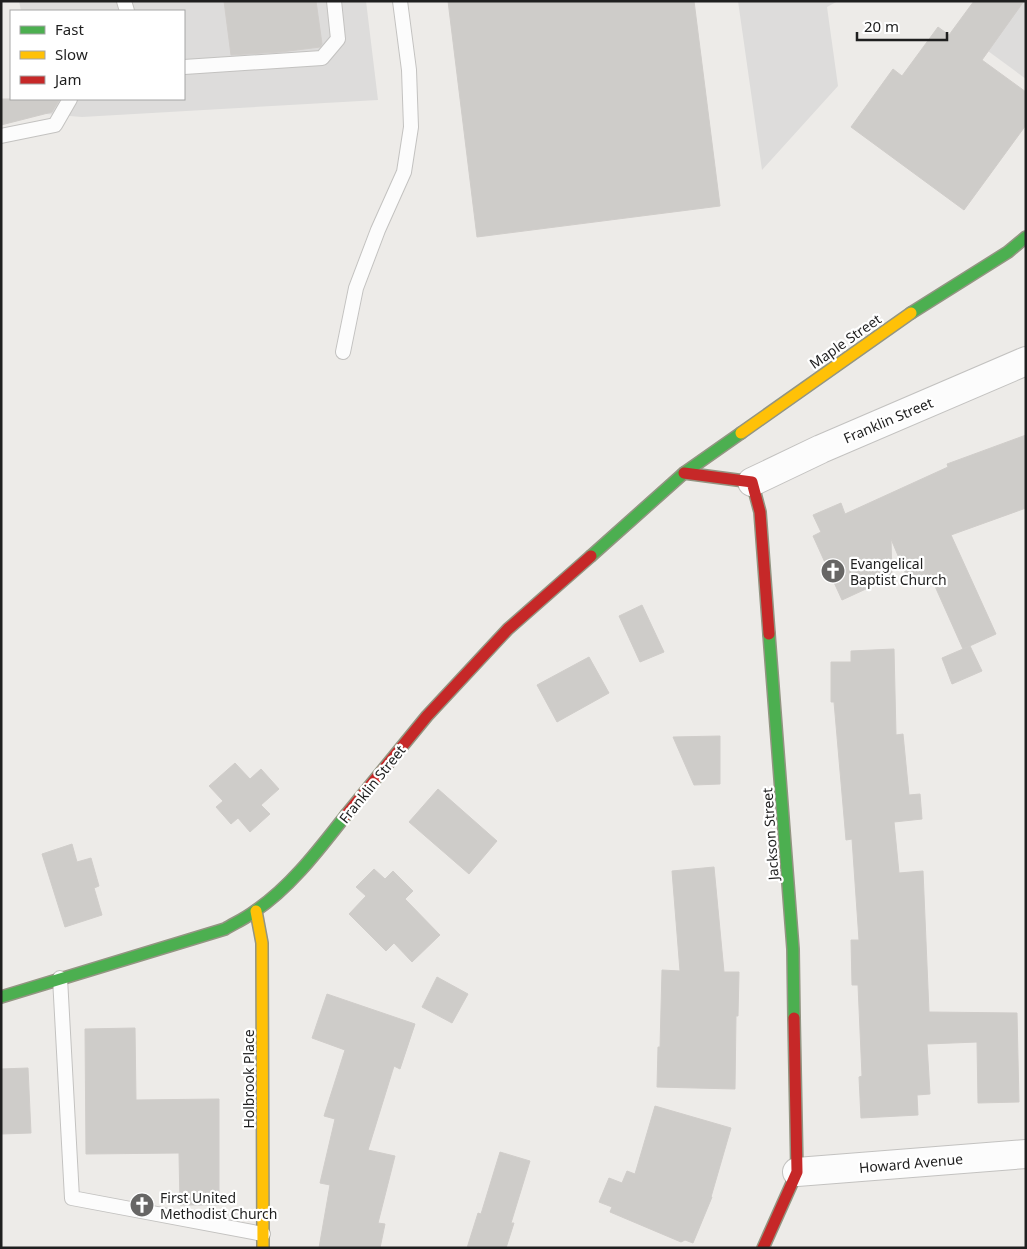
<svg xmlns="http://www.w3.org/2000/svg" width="1027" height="1249" viewBox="0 0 1027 1249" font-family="'Noto Sans',sans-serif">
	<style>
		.parking { fill: #dddcdb }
		.building { fill: #ceccc9; stroke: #d0cdca }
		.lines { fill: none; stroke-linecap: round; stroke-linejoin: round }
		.lane-casing { stroke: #c3c2c0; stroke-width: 16 }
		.street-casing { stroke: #c3c2c0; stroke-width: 30 }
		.fast-casing { stroke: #939582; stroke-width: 14 }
		.slow-casing { stroke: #939582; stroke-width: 14 }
		.jam-casing { stroke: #939582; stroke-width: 14 }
		.lane { stroke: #fcfcfc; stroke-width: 14 }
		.street { stroke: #fcfcfc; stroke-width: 28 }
		.fast { stroke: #4caf50; stroke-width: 11 }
		.slow { stroke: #ffc107; stroke-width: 11 }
		.jam { stroke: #c62828; stroke-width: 11 }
		.labels { text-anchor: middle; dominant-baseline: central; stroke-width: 4.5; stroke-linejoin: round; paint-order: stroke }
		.street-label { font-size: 14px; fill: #1f1f1f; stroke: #fff }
		.poi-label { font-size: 14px; fill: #1f1f1f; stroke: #fff; text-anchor: start }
	</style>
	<rect width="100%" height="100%" fill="#edebe8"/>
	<!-- parking -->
	<g class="parking">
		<polygon points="19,1 366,1 378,100 82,117 46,114 42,99 184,99 184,11 21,11"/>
		<polygon points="738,1 838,1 827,7 838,86 762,170"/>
		<polygon points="1023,1 1026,1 1026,79 988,51"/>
	</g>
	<!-- building -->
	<g class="building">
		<polygon points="224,1 316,1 322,44 320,47 281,52 231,55"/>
		<polygon points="448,1 694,1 720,206 477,237"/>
		<polygon points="974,1 1024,1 982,60 1026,92 1026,125 964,210 851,127 893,69 902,76 938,27 949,35"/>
		<polygon points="1,99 60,99 52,112 1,125"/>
		<polygon points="1026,435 1026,508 951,535 996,634 963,649 930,575 910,584 891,539 892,577 842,600 813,536 821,532 813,515 841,503 845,514 948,467 947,464"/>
		<polygon points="642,605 664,652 640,662 619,616"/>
		<polygon points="970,646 982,671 952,684 942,658"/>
		<polygon points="894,649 896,735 903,734 909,795 920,794 922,819 894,822 899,873 923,871 929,1012 1017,1013 1019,1102 978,1103 977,1042 927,1044 930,1094 917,1095 918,1115 861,1118 859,1077 862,1076 858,985 852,985 851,940 859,940 852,839 846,840 834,702 831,702 831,662 851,662 851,651"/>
		<polygon points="589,657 609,693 557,722 537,685"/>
		<polygon points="720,736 720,784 694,785 673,737"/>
		<polygon points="235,763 250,779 261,769 279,789 261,805 270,814 250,832 238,818 231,824 216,807 223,801 209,786"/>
		<polygon points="438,789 497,841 469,874 409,822"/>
		<polygon points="72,844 77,862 91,858 99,886 94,888 102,915 65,927 42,854"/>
		<polygon points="714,867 724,972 739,972 738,1016 736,1016 735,1089 657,1087 658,1047 660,1047 662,970 680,971 672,871"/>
		<polygon points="374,869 385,879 393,871 413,891 405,899 440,935 412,962 394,943 386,951 349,914 366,896 356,887"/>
		<polygon points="437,977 468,994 452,1023 422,1007"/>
		<polygon points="327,994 415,1024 400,1069 394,1066 368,1150 395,1156 378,1223 385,1224 380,1248 319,1248 330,1185 320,1183 335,1119 324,1116 345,1050 312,1038"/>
		<polygon points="135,1028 136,1100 219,1099 219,1205 180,1205 179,1153 86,1154 85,1029"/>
		<polygon points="28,1068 31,1133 1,1134 1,1069"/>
		<polygon points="655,1106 731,1128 711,1197 712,1197 693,1243 685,1240 681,1242 610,1212 612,1207 599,1202 609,1178 622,1183 627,1171 635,1174"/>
		<polygon points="500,1152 530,1161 511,1223 514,1223 506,1248 467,1248 478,1213 481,1214"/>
	</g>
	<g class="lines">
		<defs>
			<g id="lane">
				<polyline points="124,1 127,11"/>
				<polyline points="184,67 322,58 338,39 334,1"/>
				<polyline points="1,136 55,125 70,99"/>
				<polyline points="343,352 356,288 378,230 404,172 411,127 409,70 400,1"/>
				<polyline points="60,978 72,1198 263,1234"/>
			</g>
			<g id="street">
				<polyline points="752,482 821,449 1026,361"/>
				<polyline points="797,1172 1026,1154"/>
			</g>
			<g id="fast">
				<polyline points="911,313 1008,252 1026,237"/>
				<polyline points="591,556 684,473 741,433"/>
				<polyline points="769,634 793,949 794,1018"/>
				<path d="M 1,997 L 225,929 C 235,923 246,918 255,911 C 291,887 320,848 346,815"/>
			</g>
			<g id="slow">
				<polyline points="741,433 911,313"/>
				<polyline points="256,911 262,943 263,1248"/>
			</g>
			<g id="jam">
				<polyline points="684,473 752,482 760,512 769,634"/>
				<polyline points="346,815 427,716 508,629 591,556"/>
				<polyline points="763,1248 797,1172 794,1018"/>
			</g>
		</defs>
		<!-- lane casing -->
		<use href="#lane" class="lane-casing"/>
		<!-- street casing -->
		<use href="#street" class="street-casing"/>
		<!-- fast casing -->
		<use href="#fast" class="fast-casing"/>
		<!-- slow casing -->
		<use href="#slow" class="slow-casing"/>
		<!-- jam casing -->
		<use href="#jam" class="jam-casing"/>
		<!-- lane -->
		<use href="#lane" class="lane"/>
		<!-- street -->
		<use href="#street" class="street"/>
		<!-- fast -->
		<use href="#fast" class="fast"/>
		<!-- slow -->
		<use href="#slow" class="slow"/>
		<!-- jam -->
		<use href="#jam" class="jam"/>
	</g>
	<!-- icons -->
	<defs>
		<symbol id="church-disc" viewBox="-11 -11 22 22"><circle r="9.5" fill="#676665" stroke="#fff"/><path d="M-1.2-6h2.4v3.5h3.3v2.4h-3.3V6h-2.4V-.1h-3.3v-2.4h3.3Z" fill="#fff"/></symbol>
	</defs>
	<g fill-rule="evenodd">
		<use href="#church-disc" x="819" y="557" width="28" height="28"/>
		<use href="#church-disc" x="128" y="1191" width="28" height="28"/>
	</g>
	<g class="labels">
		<!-- street labels -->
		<g class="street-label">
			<text transform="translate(845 341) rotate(-35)">Maple Street</text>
			<text transform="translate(888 420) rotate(-23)">Franklin Street</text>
			<text transform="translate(372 784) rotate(-51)">Franklin Street</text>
			<text transform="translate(770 834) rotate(-94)">Jackson Street</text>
			<text transform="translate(248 1079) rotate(-90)">Holbrook Place</text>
			<text transform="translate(911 1163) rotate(-5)">Howard Avenue</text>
		</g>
		<!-- poi labels -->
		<g class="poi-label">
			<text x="850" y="563">Evangelical<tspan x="850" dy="16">Baptist Church</tspan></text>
			<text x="160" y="1197">First United<tspan x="160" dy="16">Methodist Church</tspan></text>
		</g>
	</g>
	<!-- border -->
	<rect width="1027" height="1249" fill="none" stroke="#1f1f1f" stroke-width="5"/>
	<!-- legend -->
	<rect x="10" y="10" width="175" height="90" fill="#ffffff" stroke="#a5a5a5"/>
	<rect x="20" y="26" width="25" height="8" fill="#4caf50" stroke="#a5a5a5"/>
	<text x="55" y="35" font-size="15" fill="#1f1f1f">Fast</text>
	<rect x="20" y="51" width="25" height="8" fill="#ffc107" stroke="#a5a5a5"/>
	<text x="55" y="60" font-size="15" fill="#1f1f1f">Slow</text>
	<rect x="20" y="76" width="25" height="8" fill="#c62828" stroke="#a5a5a5"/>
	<text x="55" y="85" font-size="15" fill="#1f1f1f">Jam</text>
	<!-- scale -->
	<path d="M857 32v8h90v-8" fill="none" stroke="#1f1f1f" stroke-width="2.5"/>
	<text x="864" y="32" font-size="15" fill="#1f1f1f" stroke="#ffffff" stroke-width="4" paint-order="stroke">20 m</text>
</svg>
